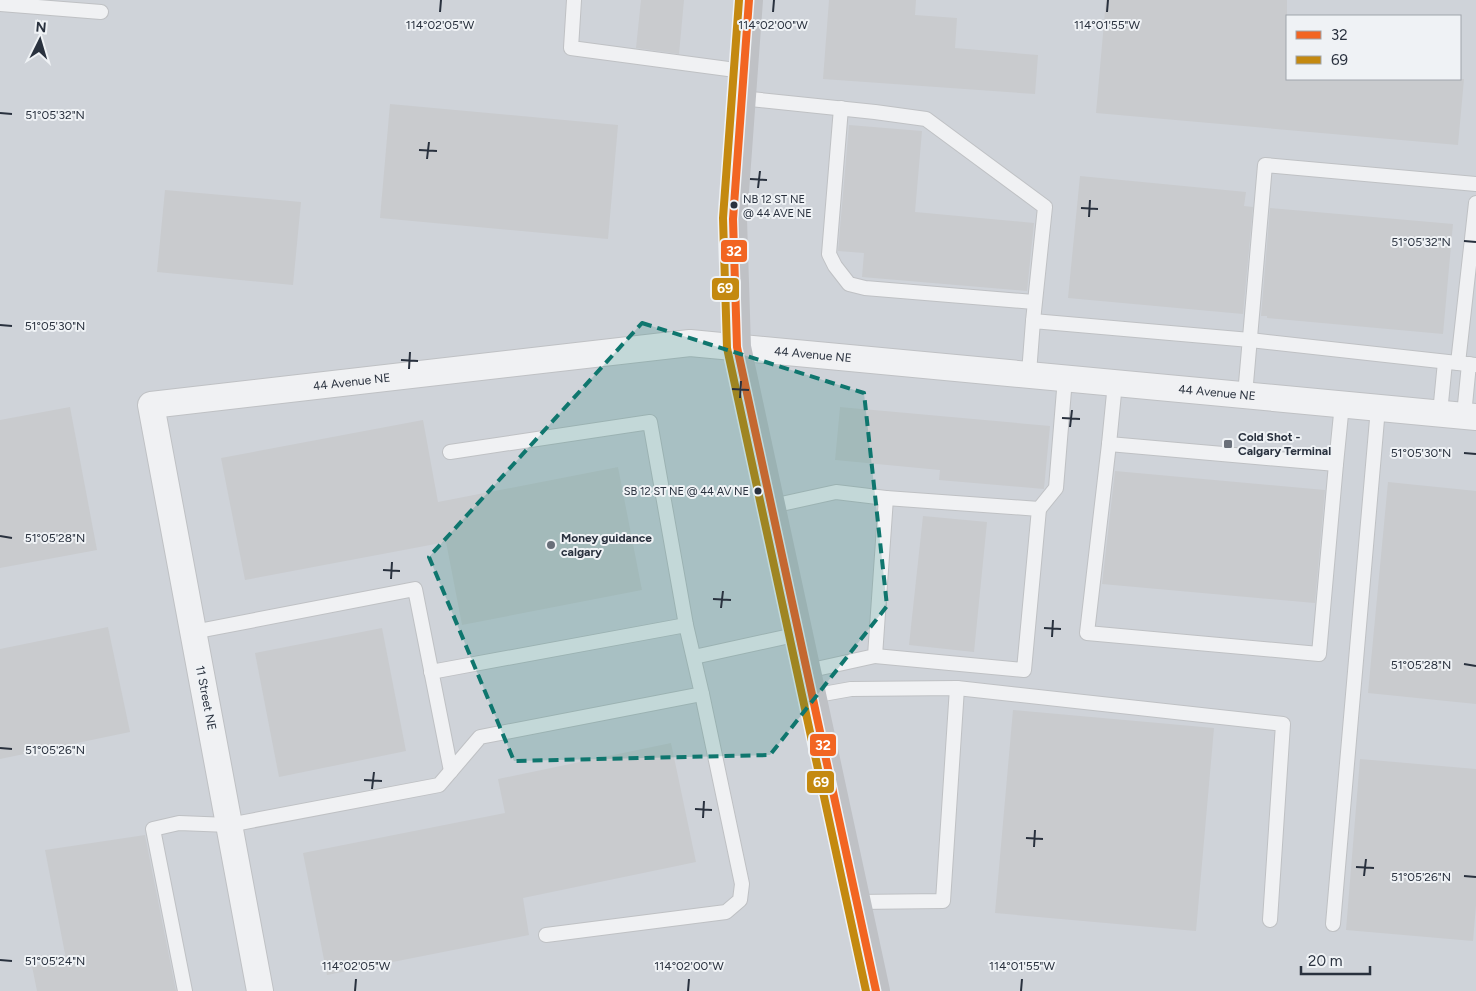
<svg xmlns="http://www.w3.org/2000/svg" width="1476" height="991" viewBox="0 0 1476 991" font-family="Figtree,sans-serif">
	<style>
		.built { fill: #cfd3d9; fill-rule: evenodd }
		.building { fill: #c9cbce }
		.lines { fill: none; stroke-linecap: round; stroke-linejoin: round }
		.lane-casing { stroke: #bfc1c4; stroke-width: 16 }
		.street-casing { stroke: #bfc1c4; stroke-width: 28 }
		.lane { stroke: #f0f1f3; stroke-width: 14 }
		.street { stroke: #f0f1f3; stroke-width: 26 }
		.secondary { stroke: #bfc1c5; stroke-width: 28 }
		.bus-1-casing { stroke: #eff2f5; stroke-width: 11 }
		.bus-2-casing { stroke: #eff2f5; stroke-width: 11 }
		.bus-1 { stroke: #f26522; stroke-width: 8 }
		.bus-2 { stroke: #c48910; stroke-width: 8 }
		.marked { fill: #0f766e; fill-opacity: 0.2; stroke: #0f766e; stroke-width: 4; stroke-dasharray: 10 6; stroke-linejoin: round }
		.ticks { fill: none; stroke: #29313e; stroke-width: 2 }
		.bus-dot { fill: #29313e; stroke: #eff2f5; stroke-width: 2 }
		.poi-dot { fill: #696f79; stroke: #eff2f5; stroke-width: 2 }
		.labels { text-anchor: middle; dominant-baseline: central; stroke-width: 4; stroke-linejoin: round; paint-order: stroke }
		.bus-label { font-size: 11px; fill: #29313e; stroke: #eff2f5; text-anchor: start }
		.street-label { font-size: 12px; fill: #29313e; stroke: #eff2f5 }
		.poi-label { font-size: 12px; font-weight: bold; fill: #29313e; stroke: #eff2f5; text-anchor: start }
		.ticks-label { font-size: 12px; text-anchor: middle; fill: #29313e; stroke: #eff2f5; stroke-width: 4; stroke-linejoin: round; paint-order: stroke }
		.line-badge { stroke: #eff2f5; stroke-width: 2 }
		.badge-label { font-size: 14px; text-anchor: middle; font-weight: bold; fill: #fff }
	</style>
	<rect width="100%" height="100%" fill="#e1e3e6"/>
	<!-- built -->
	<path class="built" d="M 0,0 L 1476,0 L 1476,991 L 0,991 ZM 1287,16 L 1460,16 L 1460,79 L 1287,79 Z"/>
	<!-- building -->
	<g class="building">
		<polygon points="641,0 684,0 679,54 636,48"/>
		<polygon points="829,0 916,0 915,15 957,18 955,48 1038,55 1035,94 823,79"/>
		<polygon points="1106,0 1287,0 1287,79 1464,79 1458,145 1096,113"/>
		<polygon points="390,104 618,125 608,239 380,218"/>
		<polygon points="849,125 922,131 915,212 1034,223 1027,291 862,277 864,253 838,251"/>
		<polygon points="1080,176 1246,192 1244,206 1253,207 1243,314 1068,298"/>
		<polygon points="165,190 301,202 293,285 157,272"/>
		<polygon points="1270,208 1453,224 1443,334 1267,318 1267,316 1261,316"/>
		<polygon points="70,407 97,550 0,568 0,420"/>
		<polygon points="840,407 1050,426 1044,488 1044,489 939,480 940,470 835,460"/>
		<polygon points="423,420 438,502 618,467 642,590 462,625 446,542 245,580 221,458"/>
		<polygon points="1115,471 1325,490 1315,603 1102,584"/>
		<polygon points="1388,482 1476,491 1476,704 1368,693"/>
		<polygon points="923,516 987,522 974,652 909,645"/>
		<polygon points="108,627 130,732 0,759 0,649"/>
		<polygon points="382,628 406,751 279,777 255,653"/>
		<polygon points="1013,710 1214,728 1196,931 995,913"/>
		<polygon points="671,743 696,862 523,898 529,935 327,975 303,853 505,813 498,779"/>
		<polygon points="1360,759 1476,769 1476,905 1473,941 1346,930"/>
		<polygon points="145,835 176,991 37,991 32,966 66,959 45,850"/>
	</g>
	<g class="lines">
		<defs>
			<g id="lane">
				<polyline points="574,0 571,48 743,71"/>
				<polyline points="0,4 101,12"/>
				<polyline points="741,98 875,112 926,119 1045,207 1033,321"/>
				<polyline points="841,108 829,254 835,266 849,284 865,288 1034,302"/>
				<polyline points="1458,363 1476,203"/>
				<polyline points="1029,373 1033,321 1250,340 1476,365"/>
				<polyline points="1115,383 1109,444 1336,464 1342,404"/>
				<polyline points="1245,395 1265,165 1476,184"/>
				<polyline points="1440,413 1445,362"/>
				<polyline points="1464,415 1469,364"/>
				<polyline points="1109,444 1087,633 1319,654 1336,464"/>
				<polyline points="772,506 836,492 886,498 875,656 807,671"/>
				<polyline points="1039,509 1056,488 1065,378"/>
				<polyline points="193,632 415,589 451,771"/>
				<polyline points="875,656 1024,670 1039,509 886,498"/>
				<polyline points="694,657 799,634"/>
				<polyline points="431,672 686,625"/>
				<polyline points="957,688 1283,724 1270,920"/>
				<polyline points="812,696 851,689 957,688 943,901 857,902"/>
				<polyline points="1333,924 1378,408"/>
				<polyline points="546,935 726,912 740,900 742,884 702,694"/>
				<polyline points="185,991 153,829 179,823 229,825 439,785 480,737 702,694 686,625 650,422 450,452"/>
			</g>
			<g id="street">
				<path id="s1" d="M 260,991 L 151,405 L 690,343 L 1476,417"/>
			</g>
		</defs>
		<!-- lane casing -->
		<use href="#lane" class="lane-casing"/>
		<!-- street casing -->
		<use href="#street" class="street-casing"/>
		<!-- lane -->
		<use href="#lane" class="lane"/>
		<!-- street -->
		<use href="#street" class="street"/>
		<!-- secondary -->
		<polyline class="secondary" points="749,0 733,219 737,347 876,991"/>
		<defs>
			<polyline id="bus-1" points="749,0 733,219 737,347 876,991"/>
			<polyline id="bus-2" points="739,0 723,218 727,348 866,991"/>
		</defs>
		<!-- bus-1 casing -->
		<use href="#bus-1" class="bus-1-casing"/>
		<!-- bus-2 casing -->
		<use href="#bus-2" class="bus-2-casing"/>
		<!-- bus-1 -->
		<use href="#bus-1" class="bus-1"/>
		<!-- bus-2 -->
		<use href="#bus-2" class="bus-2"/>
	</g>
	<!-- marked area -->
	<path class="marked" d="M 642,323 L 864,393 L 887,606 L 770,755 L 514,761 L 429,557 Z"/>
	<!-- ticks -->
	<path class="ticks" d="M 440,12 L 441,0M 773,12 L 774,0M 1107,12 L 1108,0M 0,113 L 12,114M 419,150 L 437,151M 427,159 L 429,142M 750,179 L 767,180M 758,188 L 760,171M 1081,208 L 1098,209M 1089,217 L 1090,200M 1464,241 L 1476,242M 0,325 L 12,326M 401,360 L 418,361M 409,369 L 410,352M 732,389 L 749,390M 740,398 L 741,381M 1062,418 L 1080,419M 1070,427 L 1072,410M 1464,453 L 1476,454M 0,536 L 12,538M 383,570 L 400,571M 391,579 L 392,562M 713,599 L 731,600M 721,608 L 723,591M 1044,628 L 1061,629M 1052,637 L 1053,620M 1464,664 L 1476,666M 0,748 L 12,749M 364,780 L 382,781M 372,789 L 374,772M 695,809 L 712,810M 703,818 L 704,801M 1026,838 L 1043,839M 1034,847 L 1035,830M 1356,867 L 1374,868M 1364,876 L 1366,859M 1464,876 L 1476,877M 0,960 L 12,961M 355,991 L 356,979M 688,991 L 689,979M 1021,991 L 1022,979"/>
	<!-- markers -->
	<g class="bus-dot">
		<circle cx="734" cy="205" r="4.5"/>
		<circle cx="758" cy="491" r="4.5"/>
	</g>
	<g class="poi-dot">
		<rect x="1223" y="439" width="10" height="10" rx="2.5"/>
		<circle cx="551" cy="545" r="5"/>
	</g>
	<g class="labels">
		<!-- bus labels -->
		<g class="bus-label">
			<text x="743" y="199">NB 12 ST NE<tspan x="743" dy="14">@ 44 AVE NE</tspan></text>
			<text x="749" y="491" text-anchor="end">SB 12 ST NE @ 44 AV NE</text>
		</g>
		<!-- street labels -->
		<g class="street-label">
			<text stroke="none"><textPath href="#s1" startOffset="1262">44 Avenue NE</textPath></text>
			<text stroke="none"><textPath href="#s1" startOffset="798">44 Avenue NE</textPath></text>
			<text stroke="none"><textPath href="#s1" startOffset="1668">44 Avenue NE</textPath></text>
			<text transform="translate(206 698) rotate(79)">11 Street NE</text>
		</g>
		<!-- poi labels -->
		<g class="poi-label">
			<text x="1238" y="437">Cold Shot -<tspan x="1238" dy="14">Calgary Terminal</tspan></text>
			<text x="561" y="538">Money guidance<tspan x="561" dy="14">calgary</tspan></text>
		</g>
	</g>
	<g class="ticks-label">
		<text x="440" y="29">114°02'05"W</text>
		<text x="773" y="29">114°02'00"W</text>
		<text x="1107" y="29">114°01'55"W</text>
		<text x="55" y="119">51°05'32"N</text>
		<text x="1421" y="246">51°05'32"N</text>
		<text x="55" y="330">51°05'30"N</text>
		<text x="1421" y="457">51°05'30"N</text>
		<text x="55" y="542">51°05'28"N</text>
		<text x="1421" y="669">51°05'28"N</text>
		<text x="55" y="754">51°05'26"N</text>
		<text x="1421" y="881">51°05'26"N</text>
		<text x="55" y="965">51°05'24"N</text>
		<text x="356" y="970">114°02'05"W</text>
		<text x="689" y="970">114°02'00"W</text>
		<text x="1022" y="970">114°01'55"W</text>
	</g>
	<g class="line-badge">
		<rect x="720" y="239" width="28" height="24" rx="5" fill="#f26522"/>
		<rect x="711" y="277" width="29" height="24" rx="5" fill="#c48910"/>
		<rect x="809" y="733" width="28" height="24" rx="5" fill="#f26522"/>
		<rect x="806" y="770" width="29" height="24" rx="5" fill="#c48910"/>
	</g>
	<g class="badge-label">
		<text x="734" y="256">32</text>
		<text x="725" y="293">69</text>
		<text x="823" y="750">32</text>
		<text x="821" y="787">69</text>
	</g>
	<!-- legend -->
	<rect x="1286" y="15" width="175" height="65" fill="#eff2f5" stroke="#a0a5ac"/>
	<rect x="1296" y="31" width="25" height="8" fill="#f26522" stroke="#a0a5ac"/>
	<text x="1331" y="40" font-size="15" fill="#29313e">32</text>
	<rect x="1296" y="56" width="25" height="8" fill="#c48910" stroke="#a0a5ac"/>
	<text x="1331" y="65" font-size="15" fill="#29313e">69</text>
	<!-- north arrow -->
	<g transform="translate(40 40) rotate(5)" stroke="#eff2f5" stroke-width="4" paint-order="stroke">
	<path d="M0-4L9 19L0 12L-9 19Z" fill="#29313e"/>
	<text y="-8" font-size="14" font-weight="bold" text-anchor="middle" fill="#29313e">N</text>
	</g>
	<!-- scale -->
	<path d="M1301 966v8h69v-8" fill="none" stroke="#29313e" stroke-width="2.5"/>
	<text x="1308" y="966" font-size="15" fill="#29313e" stroke="#eff2f5" stroke-width="4" paint-order="stroke">20 m</text>
</svg>
